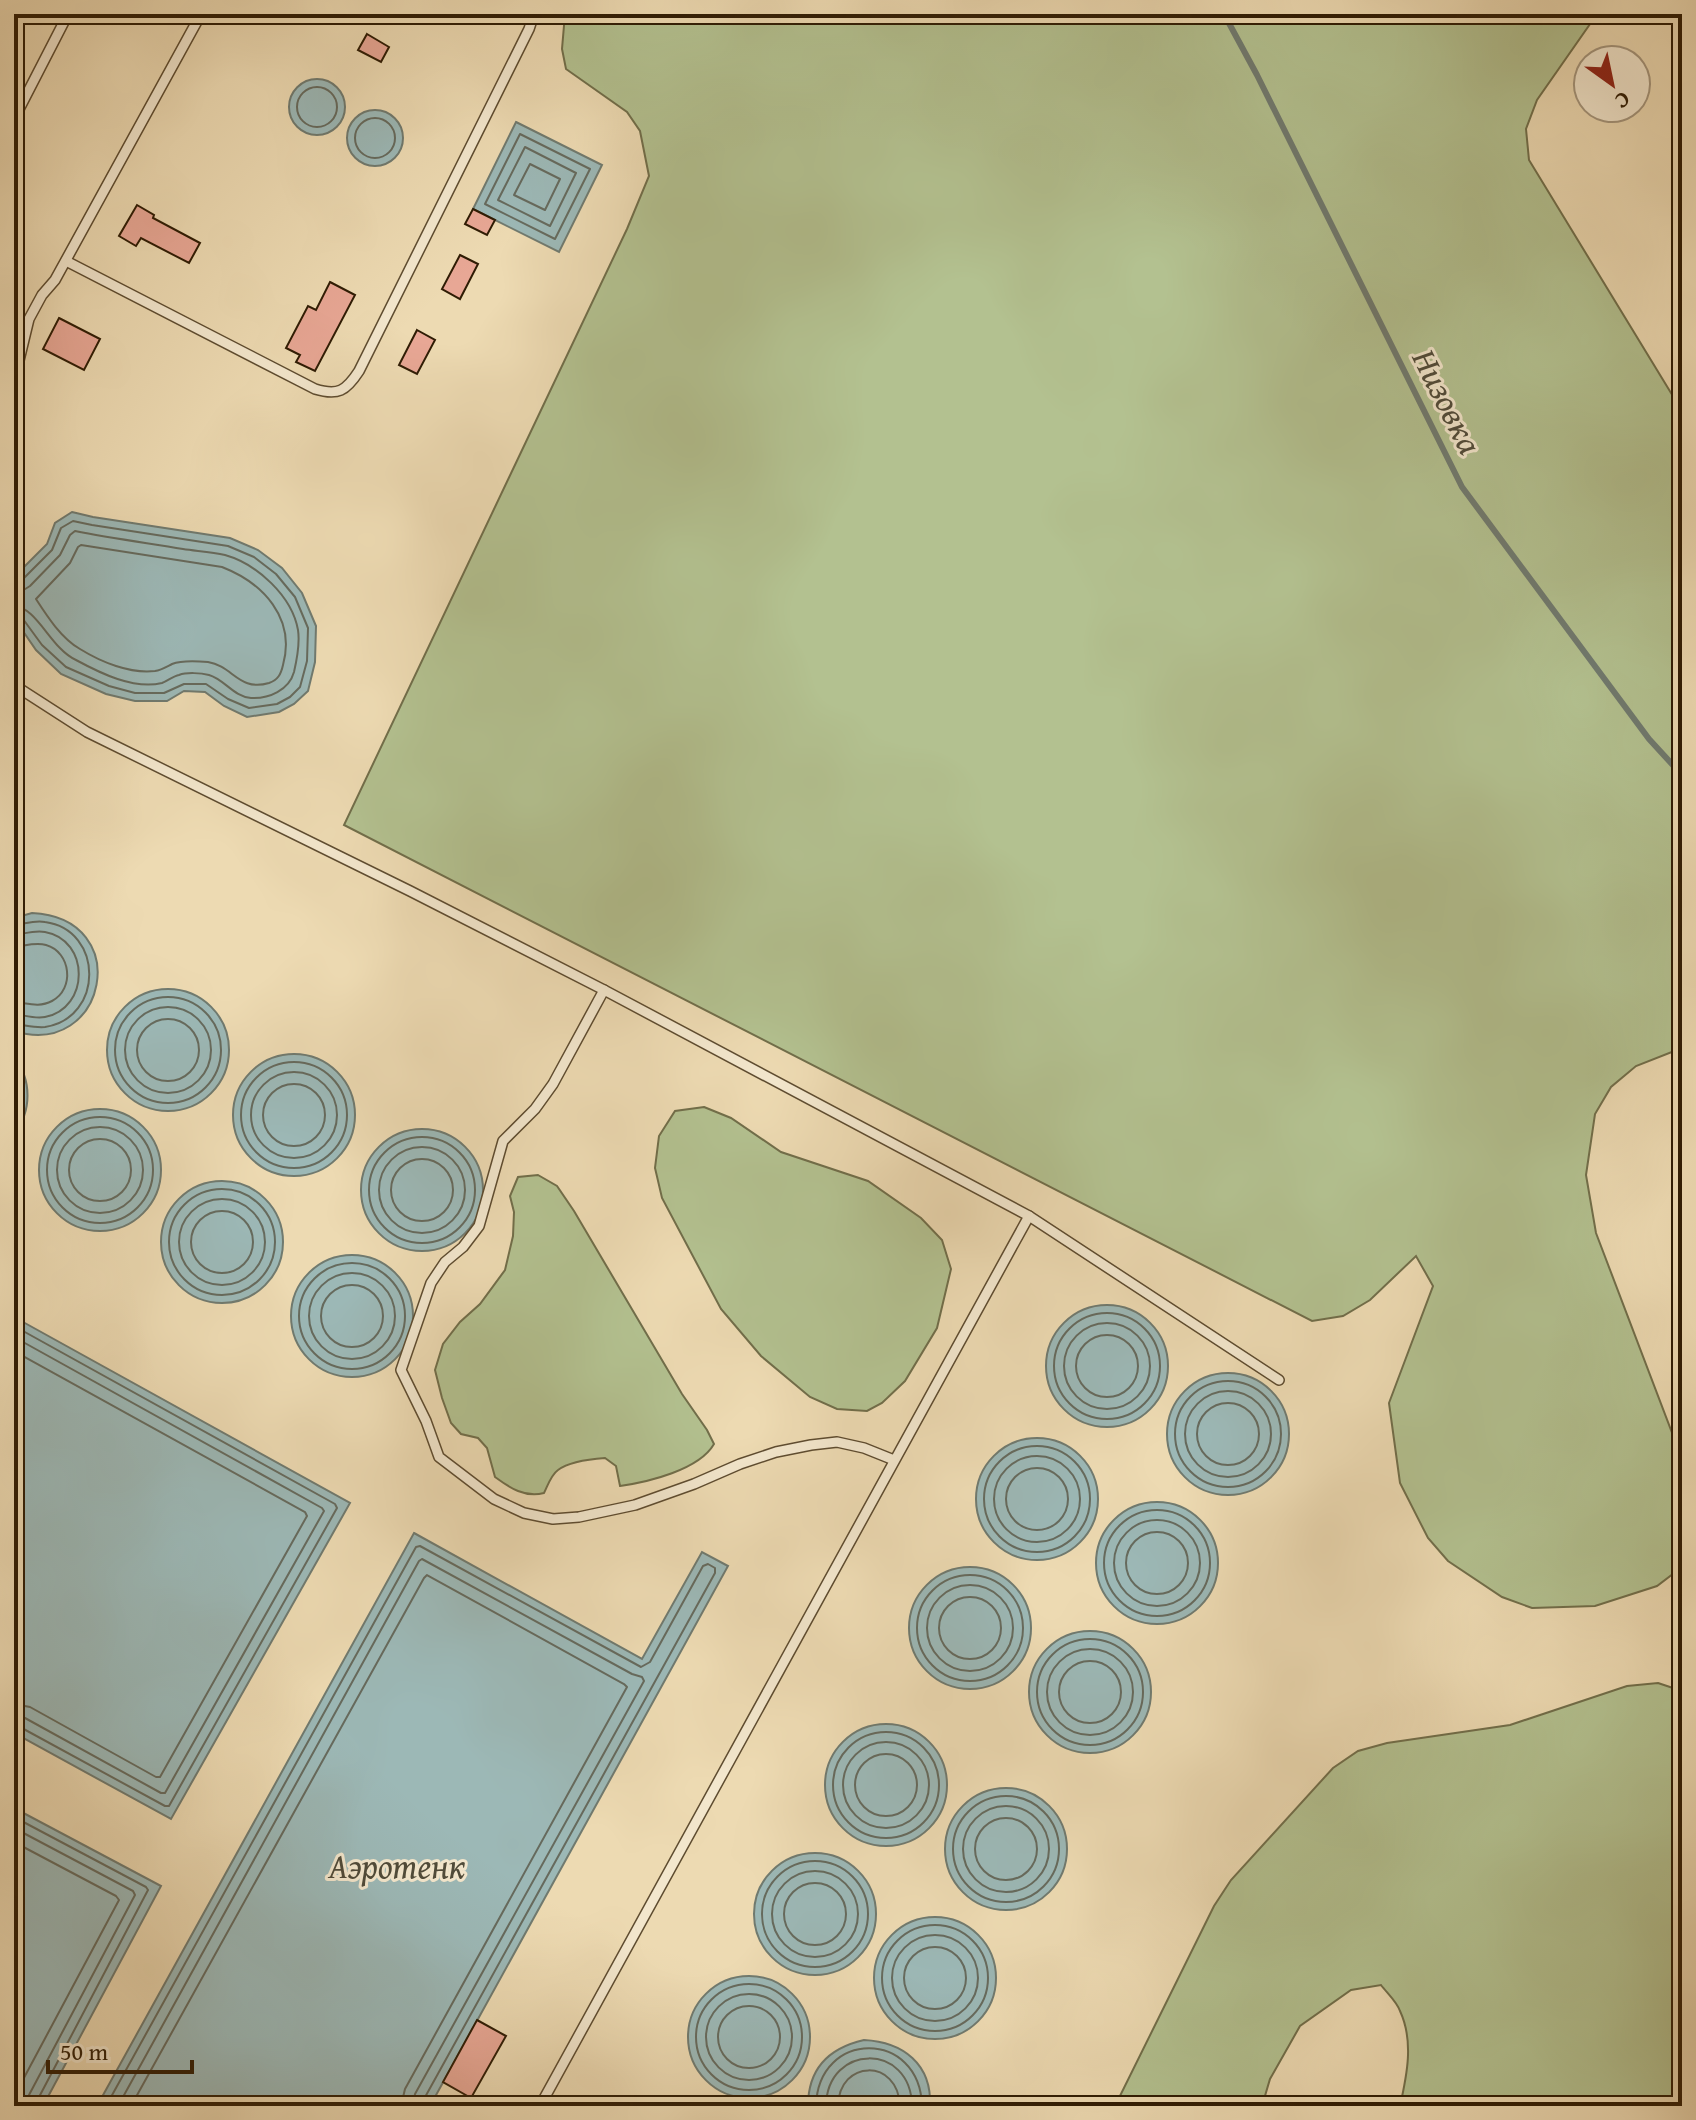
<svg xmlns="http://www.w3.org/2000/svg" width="1696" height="2120" viewBox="0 0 1696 2120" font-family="'Gentium Book Plus',serif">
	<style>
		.green { fill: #b3c190; stroke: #716e4a; stroke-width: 2 }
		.water { fill: #9cb8b6; stroke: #707a6f; stroke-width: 2 }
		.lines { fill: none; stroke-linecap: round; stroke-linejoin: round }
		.shore { stroke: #666a5d; stroke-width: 2 }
		.stream { stroke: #707a6f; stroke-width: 6 }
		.building { fill: #e8a795; stroke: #2f1c04; stroke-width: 2 }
		.lane-casing { stroke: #5e4c30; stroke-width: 12 }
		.lane { stroke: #f3e7cd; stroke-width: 9 }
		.labels { text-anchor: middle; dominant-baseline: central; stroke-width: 6; stroke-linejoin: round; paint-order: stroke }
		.water-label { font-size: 34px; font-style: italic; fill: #504b39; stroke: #f3e7cd }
	</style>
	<rect width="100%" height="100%" fill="#eddab2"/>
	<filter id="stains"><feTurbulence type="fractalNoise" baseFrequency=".0025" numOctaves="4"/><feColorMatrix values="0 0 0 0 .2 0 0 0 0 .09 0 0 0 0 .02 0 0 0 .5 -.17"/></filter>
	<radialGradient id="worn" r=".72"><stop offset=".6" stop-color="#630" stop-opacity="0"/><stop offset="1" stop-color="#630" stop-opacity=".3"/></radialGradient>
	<!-- green -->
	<g class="green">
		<polygon points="565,14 1597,14 1537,100 1526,129 1529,160 1682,411 1682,1048 1636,1066 1611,1087 1595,1114 1586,1175 1596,1233 1682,1459 1682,1567 1657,1586 1595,1606 1532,1608 1502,1597 1448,1561 1428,1538 1400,1483 1389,1403 1433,1286 1416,1256 1370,1300 1343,1316 1312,1321 344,825 627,229 649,176 640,131 627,112 566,69 562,49"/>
		<polygon points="704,1107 731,1118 781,1152 868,1181 921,1218 942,1240 951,1269 937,1328 905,1381 882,1403 867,1411 837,1409 810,1397 761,1356 721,1309 662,1198 655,1168 659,1136 675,1111"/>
		<path d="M 538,1175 L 557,1186 L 574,1211 L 682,1394 L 707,1430 L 714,1444 C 699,1470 648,1482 620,1486 L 616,1466 L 605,1458 C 591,1459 570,1461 558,1470 C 551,1475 548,1485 544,1493 C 525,1498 510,1488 495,1477 L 487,1448 L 478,1438 L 461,1434 L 451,1423 L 442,1398 L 435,1370 L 443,1344 L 460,1322 L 480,1304 L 505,1270 L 513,1236 L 514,1212 L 510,1196 L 518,1177 Z"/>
		<path d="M 1658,1683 L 1682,1691 L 1682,2106 L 1400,2106 C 1407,2075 1414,2041 1400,2011 C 1397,2002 1387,1993 1381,1985 L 1351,1990 L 1300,2026 L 1270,2079 L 1262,2106 L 1115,2106 L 1214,1906 L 1231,1880 L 1333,1768 L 1358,1751 L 1387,1743 L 1510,1725 L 1627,1686 Z"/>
	</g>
	<!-- water -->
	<g class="water">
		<circle cx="317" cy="107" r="28"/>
		<circle cx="375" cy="138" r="28"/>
		<polygon points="516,122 602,165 559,252 473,209"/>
		<polygon points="72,512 93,517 230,538 258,550 282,568 302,593 316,626 315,662 308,691 294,704 279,712 247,717 224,706 205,692 184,691 167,701 135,701 106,694 61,674 36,650 14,618 14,577 47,544 55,523"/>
		<path d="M 32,913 C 136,918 106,1060 14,1031 L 14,918 Z"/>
		<circle cx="168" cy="1050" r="61"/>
		<circle cx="294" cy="1115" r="61"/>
		<path d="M 14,1058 C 32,1079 32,1112 14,1133 Z"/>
		<circle cx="100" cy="1170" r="61"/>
		<circle cx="422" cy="1190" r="61"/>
		<circle cx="222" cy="1242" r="61"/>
		<circle cx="352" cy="1316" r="61"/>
		<circle cx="1107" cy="1366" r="61"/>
		<polygon points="14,1317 350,1503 171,1819 14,1733"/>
		<circle cx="1228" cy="1434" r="61"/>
		<circle cx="1037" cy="1499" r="61"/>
		<circle cx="1157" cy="1563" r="61"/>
		<polygon points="414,1533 642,1659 702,1552 728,1566 430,2106 97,2106"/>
		<circle cx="970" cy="1628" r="61"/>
		<circle cx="1090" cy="1692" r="61"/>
		<circle cx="886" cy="1785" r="61"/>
		<circle cx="1006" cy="1849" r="61"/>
		<polygon points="14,1808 161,1886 43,2106 14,2106"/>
		<circle cx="815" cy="1914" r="61"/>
		<circle cx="935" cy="1978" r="61"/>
		<circle cx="749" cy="2037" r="61"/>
		<path d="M 864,2040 C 903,2042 932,2064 930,2106 L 808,2106 C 808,2068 829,2048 864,2040 Z"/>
	</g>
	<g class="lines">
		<!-- shore -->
		<g class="shore">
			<circle cx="317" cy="107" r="20"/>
			<circle cx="375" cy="138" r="20"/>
			<polygon points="520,134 590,169 555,239 485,204"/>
			<polygon points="525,147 576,173 550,226 498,200"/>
			<polygon points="530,164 560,179 545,210 514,195"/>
			<path d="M 81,545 L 222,567 C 263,583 296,618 283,665 C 281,674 278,680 269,683 C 239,692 233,666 208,662 C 197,661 182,660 172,664 C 166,667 161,670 155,671 C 130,674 101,662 80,649 C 61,638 47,616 36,599 L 70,563 L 78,547 Z"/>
			<polyline points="14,582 22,580 52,550 61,528 73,521 92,525 228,546 254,557 276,574 295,597 308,628 307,661 300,687 290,697 277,704 249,708 228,699 206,684 184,684 164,693 135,693 109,686 66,667 42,645 23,619 14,616"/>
			<path d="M 14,592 L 22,591 L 30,586 L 60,555 L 70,535 L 75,531 C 110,538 147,543 183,549 C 196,551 211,552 225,555 C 257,564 292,596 298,630 C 300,643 297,659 294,672 C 289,690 269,699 251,698 C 234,697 224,679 209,675 C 201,673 187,672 179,675 C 173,676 168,681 162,683 C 134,690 100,673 76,660 C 51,649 37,607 14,606"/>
			<path d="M 14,925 C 25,924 34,920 45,922 C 104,930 104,1018 45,1027 C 34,1028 25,1025 14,1024"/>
			<path d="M 14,935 C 24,934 34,930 45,932 C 90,940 90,1008 45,1017 C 34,1019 24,1015 14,1014"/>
			<path d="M 14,947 C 25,946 35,942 46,945 C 71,952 75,989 52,1001 C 39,1008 27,1003 14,1002"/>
			<circle cx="168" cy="1050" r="53"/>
			<circle cx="168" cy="1050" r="43"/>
			<circle cx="168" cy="1050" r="31"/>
			<circle cx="294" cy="1115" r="53"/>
			<circle cx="294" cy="1115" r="43"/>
			<circle cx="294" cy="1115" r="31"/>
			<circle cx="100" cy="1170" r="53"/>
			<circle cx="100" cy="1170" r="43"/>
			<circle cx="422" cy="1190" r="53"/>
			<circle cx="100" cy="1170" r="31"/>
			<circle cx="422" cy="1190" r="43"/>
			<circle cx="422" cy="1190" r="31"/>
			<circle cx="222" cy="1242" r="53"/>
			<circle cx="222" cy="1242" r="43"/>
			<circle cx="222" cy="1242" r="31"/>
			<circle cx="352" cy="1316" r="53"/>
			<circle cx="352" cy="1316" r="43"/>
			<circle cx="352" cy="1316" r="31"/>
			<circle cx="1107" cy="1366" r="53"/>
			<circle cx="1107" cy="1366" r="43"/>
			<polyline points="14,1326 335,1504 337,1508 169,1806 165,1806 20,1727 14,1726"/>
			<circle cx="1107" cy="1366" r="31"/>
			<polyline points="14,1337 322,1508 324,1511 165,1793 161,1793 25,1718 14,1716"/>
			<polyline points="14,1351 305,1512 307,1516 160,1777 156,1777 30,1707 14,1704"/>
			<circle cx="1228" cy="1434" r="53"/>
			<circle cx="1228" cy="1434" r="43"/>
			<circle cx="1228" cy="1434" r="31"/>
			<circle cx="1037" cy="1499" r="53"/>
			<circle cx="1037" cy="1499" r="43"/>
			<circle cx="1037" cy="1499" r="31"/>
			<circle cx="1157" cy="1563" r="53"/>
			<circle cx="1157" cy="1563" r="43"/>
			<circle cx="1157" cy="1563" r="31"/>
			<circle cx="970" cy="1628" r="53"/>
			<circle cx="970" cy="1628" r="43"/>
			<circle cx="970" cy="1628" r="31"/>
			<circle cx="1090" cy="1692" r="53"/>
			<circle cx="1090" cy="1692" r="43"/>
			<circle cx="1090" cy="1692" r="31"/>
			<circle cx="886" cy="1785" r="53"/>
			<circle cx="886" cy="1785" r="43"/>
			<circle cx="886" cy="1785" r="31"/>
			<circle cx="1006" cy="1849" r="53"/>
			<circle cx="1006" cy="1849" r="43"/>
			<polyline points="14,1817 146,1887 148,1890 38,2099 37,2106"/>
			<circle cx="1006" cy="1849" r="31"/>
			<polyline points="14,1828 133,1891 135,1895 29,2095 27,2106"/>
			<polyline points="14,1842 116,1896 119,1900 18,2089 15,2106"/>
			<circle cx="815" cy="1914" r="53"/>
			<circle cx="815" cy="1914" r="43"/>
			<circle cx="815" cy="1914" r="31"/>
			<circle cx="935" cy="1978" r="53"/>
			<circle cx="935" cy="1978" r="43"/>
			<circle cx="935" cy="1978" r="31"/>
			<circle cx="749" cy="2037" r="53"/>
			<circle cx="749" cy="2037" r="43"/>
			<circle cx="749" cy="2037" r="31"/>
			<polyline points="106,2106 416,1547 420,1546 641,1667 650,1662 703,1566 708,1564 715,1568 715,1573 424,2099 423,2106"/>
			<polyline points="118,2106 419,1561 422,1559 632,1674 642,1677 644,1681 415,2094 413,2106"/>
			<polyline points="131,2106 424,1578 427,1575 624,1684 627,1687 405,2089 401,2106"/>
			<path d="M 816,2106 C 818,2029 920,2029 922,2106"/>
			<path d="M 826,2106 C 827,2043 911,2042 912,2106"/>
			<path d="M 838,2106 C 839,2059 898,2058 900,2106"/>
		</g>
		<!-- stream -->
		<polyline class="stream" points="1224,14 1257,75 1462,487 1649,739 1682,775"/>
	</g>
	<!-- building -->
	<g class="building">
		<polygon points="367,34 389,47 381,62 358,50"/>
		<polygon points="137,205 154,215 153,218 200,243 189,263 141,238 136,246 119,236"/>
		<polygon points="473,209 495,220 487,235 465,224"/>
		<polygon points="460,255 478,264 460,299 442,289"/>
		<polygon points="330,282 355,295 315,371 296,362 300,355 286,348 308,306 316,310"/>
		<polygon points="59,318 100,339 84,370 43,349"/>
		<polygon points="417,330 435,340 417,374 399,365"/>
		<polygon points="477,2020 506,2036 471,2098 443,2082"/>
	</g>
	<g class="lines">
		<defs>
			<g id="lane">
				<polyline points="14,119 68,14"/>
				<path d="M 66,261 L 315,389 C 338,396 346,391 359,371 L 529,29 L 534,14"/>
				<polyline points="14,381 29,319 42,295 55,280 201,14"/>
				<polyline points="14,685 87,732 410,891 604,990 1029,1216 1279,1380"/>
				<polyline points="604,990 553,1084 535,1109 503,1141 479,1226 463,1247 445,1262 431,1283 401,1370 426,1421 439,1457 494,1499 524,1513 553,1519 579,1517 635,1505 694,1484 740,1464 776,1452 811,1445 837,1442 864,1448 894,1460"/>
				<polyline points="540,2106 1029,1216"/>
			</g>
		</defs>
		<!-- lane casing -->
		<use href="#lane" class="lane-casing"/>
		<!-- lane -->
		<use href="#lane" class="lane"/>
	</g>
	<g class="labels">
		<!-- water labels -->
		<g class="water-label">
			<text transform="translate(1448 401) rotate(63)">Низовка</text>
			<text x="397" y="1865">Аэротенк</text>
		</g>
	</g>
	<!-- margin -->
	<rect width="1696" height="2120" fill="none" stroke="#eddab2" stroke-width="48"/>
	<rect x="16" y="16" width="1664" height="2088" fill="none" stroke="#2f1c04" stroke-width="4"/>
	<rect x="24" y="24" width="1648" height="2072" fill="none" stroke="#2f1c04" stroke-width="2"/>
	<!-- north arrow -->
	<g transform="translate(1612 84) rotate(147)"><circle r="38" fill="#f3e7cd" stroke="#a5967d" stroke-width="2"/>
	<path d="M0-6L14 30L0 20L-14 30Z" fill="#8f2418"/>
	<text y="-12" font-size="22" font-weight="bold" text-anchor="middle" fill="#2f1c04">С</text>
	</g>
	<!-- scale -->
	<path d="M48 2060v12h144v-12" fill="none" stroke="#2f1c04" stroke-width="4"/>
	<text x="60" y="2060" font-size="24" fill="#2f1c04" stroke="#f3e7cd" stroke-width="6" paint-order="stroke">50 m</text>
	<rect width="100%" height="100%" filter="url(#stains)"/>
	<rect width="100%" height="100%" fill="url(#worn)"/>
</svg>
